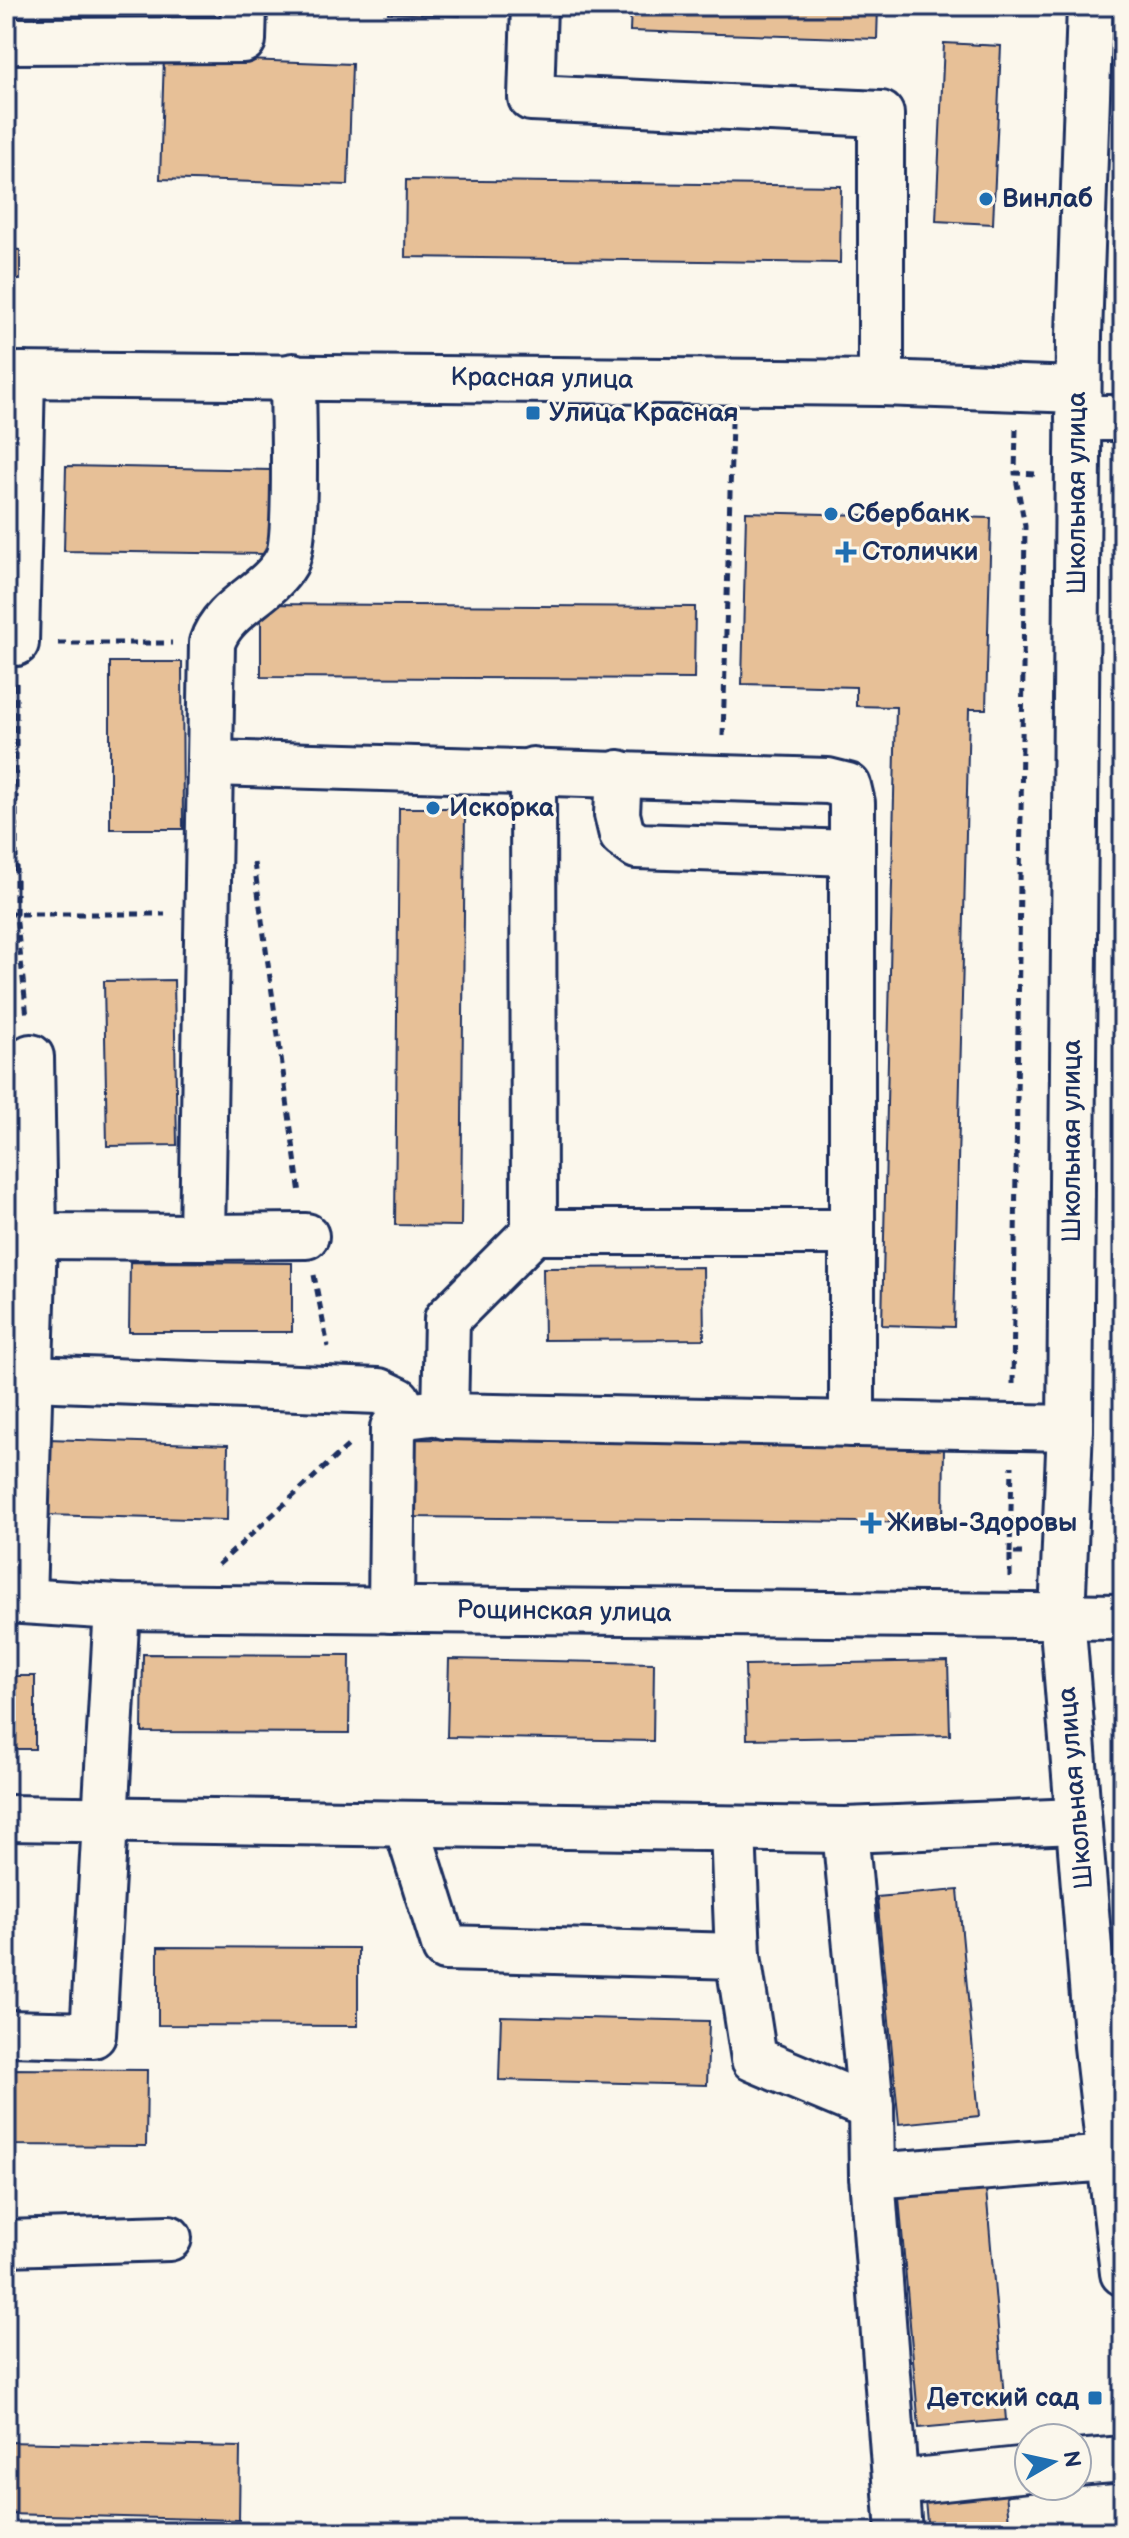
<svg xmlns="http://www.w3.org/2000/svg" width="1129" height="2538" viewBox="0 0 1129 2538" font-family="'Balsamiq Sans',sans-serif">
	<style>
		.building { fill: #e7c097; stroke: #1b2f5e; stroke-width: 2 }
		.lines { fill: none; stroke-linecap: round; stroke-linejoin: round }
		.minor-casing { stroke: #1b2f5e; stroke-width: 50 }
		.path { stroke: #1b2f5e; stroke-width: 5; stroke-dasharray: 8 6; stroke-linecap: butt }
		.minor { stroke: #fbf7ec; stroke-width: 44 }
		.poi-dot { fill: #1f6fb2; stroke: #fbf7ec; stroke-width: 3 }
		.labels { text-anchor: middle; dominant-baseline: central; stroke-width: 6; stroke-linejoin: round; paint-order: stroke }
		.poi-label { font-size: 26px; font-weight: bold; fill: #1b2f5e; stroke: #fbf7ec; text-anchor: start }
		.street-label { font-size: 26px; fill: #1b2f5e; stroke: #fbf7ec }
	</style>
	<rect width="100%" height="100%" fill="#fbf7ec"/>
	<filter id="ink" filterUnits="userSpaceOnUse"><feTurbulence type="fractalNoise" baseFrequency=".0125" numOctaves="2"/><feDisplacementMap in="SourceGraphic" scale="16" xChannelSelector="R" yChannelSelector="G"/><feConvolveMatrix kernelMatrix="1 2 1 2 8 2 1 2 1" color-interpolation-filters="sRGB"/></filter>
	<g filter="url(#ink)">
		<!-- building -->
		<g class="building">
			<polygon points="389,6 461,6 460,16 388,13"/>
			<polygon points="631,6 878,6 877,39 630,31"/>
			<polygon points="944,43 1001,46 993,224 936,221"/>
			<polygon points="164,57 352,64 348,185 160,179"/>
			<polygon points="406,180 841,186 840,263 405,257"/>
			<polygon points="6,249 20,250 20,280 6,280"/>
			<polygon points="66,466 272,470 270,554 64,551"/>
			<polygon points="746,512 991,518 986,709 969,709 954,1327 882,1325 896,707 856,706 856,687 742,684"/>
			<polygon points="261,604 695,607 694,679 261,677"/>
			<polygon points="110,662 182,662 183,829 110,829"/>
			<polygon points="399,808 465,808 461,1226 395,1225"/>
			<polygon points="174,980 177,1145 107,1146 104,981"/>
			<polygon points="130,1262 292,1263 292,1332 129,1332"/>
			<polygon points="703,1267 704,1339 544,1340 543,1268"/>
			<polygon points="48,1439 228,1445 227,1520 45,1515"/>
			<polygon points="414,1439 944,1445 943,1523 413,1517"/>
			<polygon points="143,1654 350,1655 349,1733 142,1732"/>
			<polygon points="449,1659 654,1663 653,1741 447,1737"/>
			<polygon points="948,1661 950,1735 747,1739 745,1665"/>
			<rect x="6" y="1676" width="29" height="73"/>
			<polygon points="958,1890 979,2116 899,2124 877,1897"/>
			<polygon points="158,1947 358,1948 358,2026 158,2025"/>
			<polygon points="501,2016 709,2021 707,2085 499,2080"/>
			<polygon points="6,2069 147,2070 146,2146 6,2145"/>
			<polygon points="986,2189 1006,2420 919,2428 899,2197"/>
			<polygon points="6,2442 240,2447 239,2520 6,2514"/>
			<polygon points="1006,2493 1010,2532 928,2532 925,2501"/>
		</g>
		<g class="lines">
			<defs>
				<g id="minor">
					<polyline points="534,6 531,98 881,114 881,383"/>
					<polyline points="1090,6 1079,336 1070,1428 1062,1616 1097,2046 1123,2273"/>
					<polyline points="6,41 243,40 244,6"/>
					<polyline points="6,375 881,383 1078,390"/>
					<polyline points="1078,418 1123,418"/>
					<polyline points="6,643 16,643 22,375"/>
					<polyline points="210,763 828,781 848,786 852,803 852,1424"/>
					<polyline points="533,770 534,1232 447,1319 445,1416 1070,1428"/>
					<polyline points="619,773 617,814 622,835 637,846 852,853"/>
					<polyline points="534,1232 850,1232"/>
					<path d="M 34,1236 L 202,1237 L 212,643 C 224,606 267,595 286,562 C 298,541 293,409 293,376"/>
					<polyline points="202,1237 306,1236"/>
					<polyline points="30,1378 379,1391 398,1400 406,1416"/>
					<polyline points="6,1600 117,1607 1123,1617"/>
					<polyline points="23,1600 34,1236 31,1057"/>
					<polyline points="391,1610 393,1428 406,1416 431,1413"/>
					<polyline points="6,1818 845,1830 1078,1821"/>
					<polyline points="406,1824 445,1948 738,1956"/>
					<polyline points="733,1829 738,1956 754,2059 871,2108"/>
					<polyline points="845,1830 871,2108 872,2176 1110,2158"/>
					<polyline points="6,2033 93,2035 117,1607"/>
					<polyline points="872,2176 899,2532"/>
					<polyline points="6,2243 169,2238"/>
					<polyline points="1077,2463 1123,2459"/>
					<polyline points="896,2483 1029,2469"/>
				</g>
			</defs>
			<!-- minor casing -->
			<use href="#minor" class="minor-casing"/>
			<!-- path -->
			<g class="path">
				<polyline points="1016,429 1015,473 1036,474"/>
				<polyline points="58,643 172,643"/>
				<polyline points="16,683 16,914 27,1017"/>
				<polyline points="723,736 732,423"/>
				<polyline points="254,863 300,1194"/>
				<polyline points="6,914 165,914"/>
				<polyline points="314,1275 328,1347"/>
				<polyline points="1013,1384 1025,526 1015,473"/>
				<polyline points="1010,1553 1012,1466"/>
				<polyline points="218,1565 352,1442"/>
				<polyline points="1010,1577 1010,1553 1025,1553"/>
			</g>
			<!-- minor -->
			<use href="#minor" class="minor"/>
		</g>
	</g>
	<!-- markers -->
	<g class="poi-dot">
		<circle cx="986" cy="199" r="8"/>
		<rect x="525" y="405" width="16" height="16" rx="4"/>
		<circle cx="831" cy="514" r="8"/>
		<path d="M842 540h8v8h8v8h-8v8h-8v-8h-8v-8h8z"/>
		<circle cx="433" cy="808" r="8"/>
		<path d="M867 1511h8v8h8v8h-8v8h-8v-8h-8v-8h8z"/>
		<rect x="1087" y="2390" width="16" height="16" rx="4"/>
	</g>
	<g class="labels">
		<!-- poi labels -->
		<g class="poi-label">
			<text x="1002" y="199">Винлаб</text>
			<text x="549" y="413">Улица Красная</text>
			<text x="847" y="514">Сбербанк</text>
			<text x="862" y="552">Столички</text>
			<text x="449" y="808">Искорка</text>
			<text x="887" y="1523">Живы-Здоровы</text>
			<text x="1079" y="2398" text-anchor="end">Детский сад</text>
		</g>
		<!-- street labels -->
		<g class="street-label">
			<text transform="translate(542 379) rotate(1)">Красная улица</text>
			<text transform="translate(1077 493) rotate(-90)">Школьная улица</text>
			<text transform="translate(1072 1141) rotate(-90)">Школьная улица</text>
			<text transform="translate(564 1612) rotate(1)">Рощинская улица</text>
			<text transform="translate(1076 1788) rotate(-95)">Школьная улица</text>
		</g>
	</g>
	<!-- margin -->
	<rect width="1129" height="2538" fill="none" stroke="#fbf7ec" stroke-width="32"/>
	<rect x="16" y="16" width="1097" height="2506" fill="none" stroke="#1b2f5e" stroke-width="3" filter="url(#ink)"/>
	<!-- north arrow -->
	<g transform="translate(1053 2462) rotate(81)"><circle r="38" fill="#fbf7ec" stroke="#a1a7b3" stroke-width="2"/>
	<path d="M0-6L14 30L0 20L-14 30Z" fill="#1f6fb2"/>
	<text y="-12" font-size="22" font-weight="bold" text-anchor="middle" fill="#1b2f5e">N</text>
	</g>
</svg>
